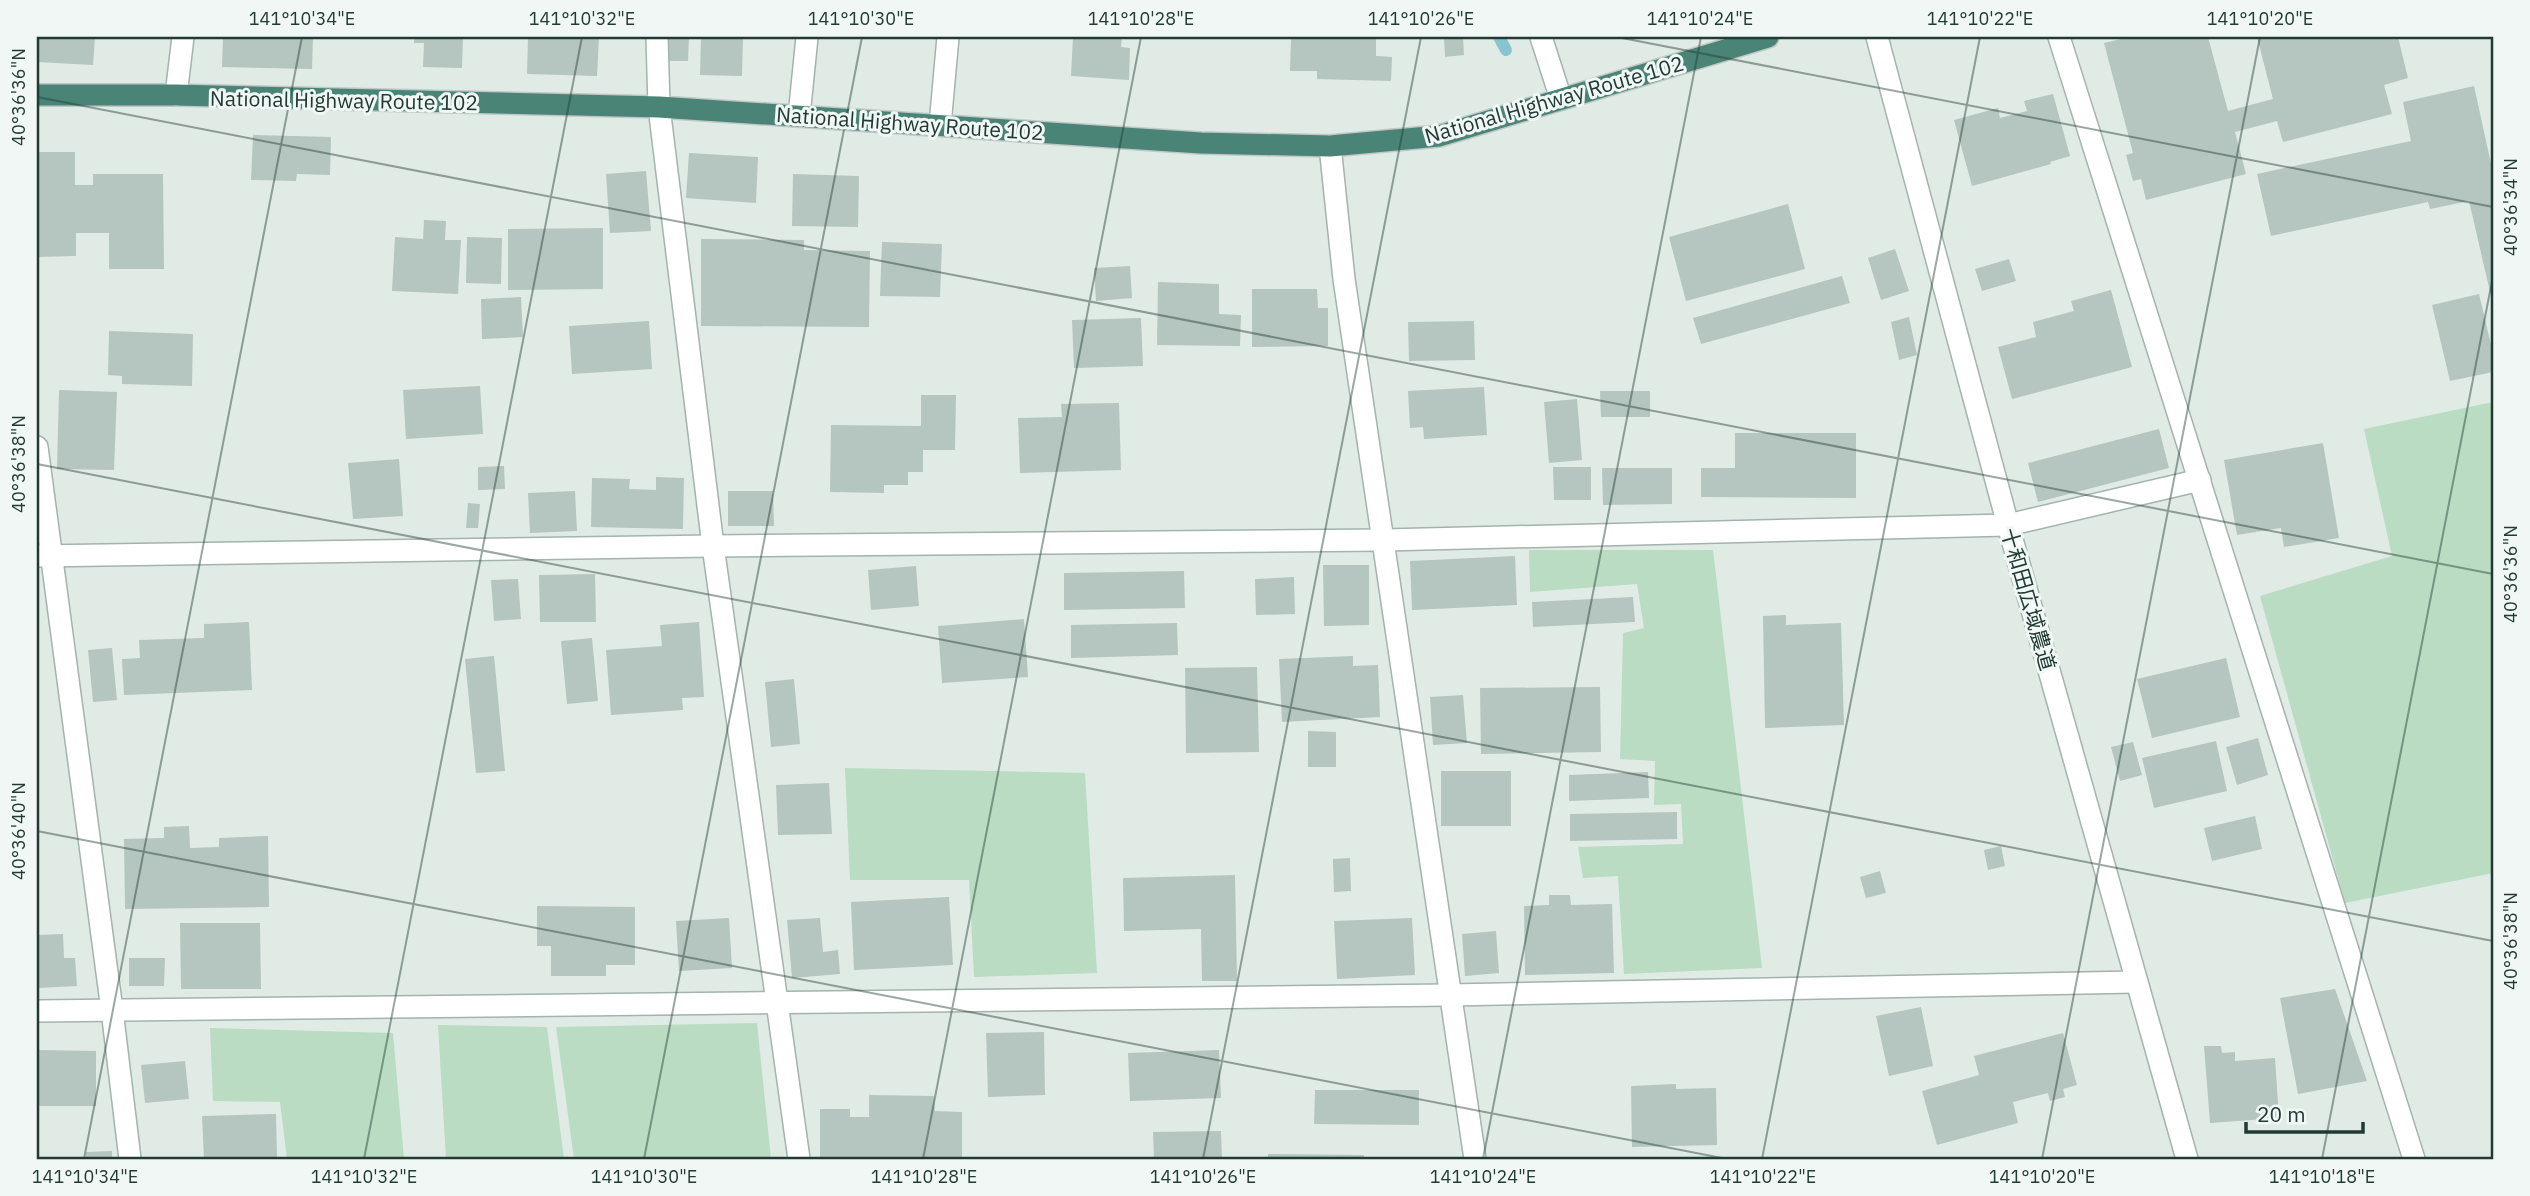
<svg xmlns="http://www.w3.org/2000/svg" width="2530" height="1196" viewBox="0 0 2530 1196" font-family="'IBM Plex Sans','Noto Sans JP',sans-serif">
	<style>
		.green { fill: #b9dcc2 }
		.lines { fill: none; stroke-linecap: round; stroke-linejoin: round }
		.stream { stroke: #88c4d0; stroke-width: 12 }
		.building { fill: #b5c5bf }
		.service-casing { stroke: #a3b3ad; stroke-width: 24 }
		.minor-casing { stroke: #a3b3ad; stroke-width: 24 }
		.tertiary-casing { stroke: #a3b3ad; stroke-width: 24 }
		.trunk-casing { stroke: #c1c8c6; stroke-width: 24 }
		.service { stroke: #fff; stroke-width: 21 }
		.minor { stroke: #fff; stroke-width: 21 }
		.tertiary { stroke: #fff; stroke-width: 21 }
		.trunk { stroke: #498476; stroke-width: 21 }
		.ticks { fill: none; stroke: #213b34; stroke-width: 2; stroke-opacity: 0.45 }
		.labels { text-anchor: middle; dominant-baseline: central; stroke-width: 6; stroke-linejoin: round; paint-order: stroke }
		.street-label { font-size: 21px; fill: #213b34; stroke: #f0f7f4 }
		.neatline { fill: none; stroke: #213b34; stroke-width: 2.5 }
		.ticks-label { font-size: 18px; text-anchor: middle; fill: #213b34 }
	</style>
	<rect width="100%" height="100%" fill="#e0ebe6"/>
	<!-- green -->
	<g class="green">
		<polygon points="2493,402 2493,873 2345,903 2260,596 2392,556 2364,429"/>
		<polygon points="1529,550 1713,550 1762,968 1624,974 1618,876 1583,878 1578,847 1683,844 1681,804 1654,805 1655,761 1620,759 1623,633 1644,628 1637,584 1530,592"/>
		<polygon points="845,768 1085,773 1097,973 974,977 969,880 850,880"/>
		<polygon points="757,1023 771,1159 574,1159 556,1027"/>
		<polygon points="438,1025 547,1027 564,1159 446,1159"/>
		<polygon points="210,1028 393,1033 404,1159 287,1159 280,1102 213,1101"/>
	</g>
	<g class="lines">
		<!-- stream -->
		<polyline class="stream" points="1499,37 1506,50"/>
	</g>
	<!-- building -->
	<g class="building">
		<polygon points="37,37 95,37 93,65 37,62"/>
		<polygon points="223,37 313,37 312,69 222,67"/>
		<polygon points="414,37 463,37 462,68 423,67 424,43 414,43"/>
		<polygon points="528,37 599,37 597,76 527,74"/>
		<polygon points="669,37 689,37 688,61 668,61"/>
		<polygon points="701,37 743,37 742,76 700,75"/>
		<polygon points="1073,37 1122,37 1121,47 1130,48 1129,80 1071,76"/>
		<polygon points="1291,37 1376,39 1376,56 1392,57 1391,81 1317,79 1317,71 1290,71"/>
		<polygon points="1444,37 1463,37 1464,55 1445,57"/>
		<polygon points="2130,37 2208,37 2228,111 2273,99 2257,37 2398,37 2408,78 2384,85 2392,114 2283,142 2277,121 2235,132 2246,174 2146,200 2141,179 2133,181 2126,155 2133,153 2104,43"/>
		<polygon points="2474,86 2493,173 2493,305 2469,201 2430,209 2428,202 2271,236 2257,174 2411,141 2403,102"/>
		<polygon points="2053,94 2070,156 2050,162 2051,164 1972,186 1954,120 1998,108 2000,118 2027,111 2024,101"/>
		<polygon points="253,135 331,137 330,175 297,174 296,181 251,180"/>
		<polygon points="37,152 75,152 75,185 93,185 93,174 163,174 164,269 109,269 109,233 76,233 76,256 37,257"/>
		<polygon points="689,153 758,157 756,203 686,198"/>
		<polygon points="646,171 651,231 610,233 606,174"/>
		<polygon points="793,174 859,176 858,227 792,226"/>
		<polygon points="1788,204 1805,269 1686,301 1669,237"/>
		<polygon points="424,220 446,221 445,240 461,240 458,294 392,291 395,237 423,239"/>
		<polygon points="603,228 603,289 508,290 508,229"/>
		<polygon points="467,237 502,238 501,284 466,283"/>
		<polygon points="701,239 804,240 804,250 870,251 869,327 701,326"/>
		<polygon points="882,242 942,244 940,297 880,296"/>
		<polygon points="1895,249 1909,291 1881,300 1868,258"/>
		<polygon points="2009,259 2016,281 1982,291 1975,269"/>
		<polygon points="1130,266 1132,298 1096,301 1094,268"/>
		<polygon points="1842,276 1850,303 1701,344 1693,318"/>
		<polygon points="1158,282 1219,284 1219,314 1241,315 1240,346 1157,345"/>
		<polygon points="1252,289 1317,289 1318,308 1328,308 1328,346 1252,347"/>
		<polygon points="2111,290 2132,367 2012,399 1998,347 2036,337 2033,322 2074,311 2071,301"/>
		<polygon points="2479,294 2493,353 2493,372 2450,381 2432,305"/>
		<polygon points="521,297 523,337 482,339 481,299"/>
		<polygon points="1909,317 1917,355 1899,360 1891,322"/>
		<polygon points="1141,318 1143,366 1074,368 1072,320"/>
		<polygon points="649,321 652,369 572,374 569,326"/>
		<polygon points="1474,321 1475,360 1409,361 1408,322"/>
		<polygon points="109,331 193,334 192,386 122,384 122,376 108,375"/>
		<polygon points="480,386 483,434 406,439 403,390"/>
		<polygon points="1484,387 1487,435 1424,439 1423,427 1410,428 1408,391"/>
		<polygon points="59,390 117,392 114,470 57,469"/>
		<polygon points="1600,391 1650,391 1650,417 1601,417"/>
		<polygon points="921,395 956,395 955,450 923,450 923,472 908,472 908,485 884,485 884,493 830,492 831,425 921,426"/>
		<polygon points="1577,399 1582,460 1549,463 1544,402"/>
		<polygon points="1119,403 1121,470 1020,473 1018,418 1062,417 1061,404"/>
		<polygon points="2159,429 2169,468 2038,502 2028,463"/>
		<polygon points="1735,433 1856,433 1856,498 1701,497 1701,468 1735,468"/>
		<polygon points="2323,443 2339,538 2284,547 2281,528 2237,535 2224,460"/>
		<polygon points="399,459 403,516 353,519 348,463"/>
		<polygon points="504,466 505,489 478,490 478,467"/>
		<polygon points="1553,467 1591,467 1591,500 1554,500"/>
		<polygon points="1602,468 1672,468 1672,504 1603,505"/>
		<polygon points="656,477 684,478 683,529 591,527 592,478 630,479 629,489 656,490"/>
		<polygon points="575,491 577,531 530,533 528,493"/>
		<polygon points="728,491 773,491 774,526 728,526"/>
		<polygon points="468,503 480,504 478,528 466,528"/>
		<polygon points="1515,556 1517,605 1412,610 1410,561"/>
		<polygon points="1323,565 1369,565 1369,625 1324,626"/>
		<polygon points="916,566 919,606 871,610 868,570"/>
		<polygon points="1184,571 1185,608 1064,610 1064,573"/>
		<polygon points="595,574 596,622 540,622 539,575"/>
		<polygon points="1294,577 1295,614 1256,615 1255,579"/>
		<polygon points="518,579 521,619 494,621 491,580"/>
		<polygon points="1633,597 1635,622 1533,627 1532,602"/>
		<polygon points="1786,615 1786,625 1841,623 1844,725 1765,728 1763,616"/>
		<polygon points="1024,619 1028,677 942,683 938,626"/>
		<polygon points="249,622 252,690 124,695 122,659 140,658 139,640 204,638 204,624"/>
		<polygon points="699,622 704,697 682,698 683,710 611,715 606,650 662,646 660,625"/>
		<polygon points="1177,623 1178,655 1071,658 1071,625"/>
		<polygon points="592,638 598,701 567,704 561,641"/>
		<polygon points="112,648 117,700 93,702 88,650"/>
		<polygon points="494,656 505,771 476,773 465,659"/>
		<polygon points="1353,656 1353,666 1378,665 1380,717 1282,722 1279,659"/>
		<polygon points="2226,658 2240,717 2152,738 2137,679"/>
		<polygon points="1257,667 1259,752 1186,753 1185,668"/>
		<polygon points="794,679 800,744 771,747 765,682"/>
		<polygon points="1600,687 1601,752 1481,754 1480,688"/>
		<polygon points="1463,695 1467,743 1433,745 1430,697"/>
		<polygon points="1308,731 1336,732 1336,767 1308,767"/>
		<polygon points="2258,738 2268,775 2237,785 2226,747"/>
		<polygon points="2216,741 2227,791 2154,808 2142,758"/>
		<polygon points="2133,742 2142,775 2120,781 2111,747"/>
		<rect x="1441" y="771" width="70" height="55"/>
		<polygon points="1648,772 1649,798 1569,801 1569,775"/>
		<polygon points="829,783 832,834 778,835 776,785"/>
		<polygon points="1677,812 1677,839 1570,841 1570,814"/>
		<polygon points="2255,816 2262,849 2212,861 2204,828"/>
		<polygon points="189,826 190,848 219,847 219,838 268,836 269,907 125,909 124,839 164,838 164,827"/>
		<polygon points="2001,846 2005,866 1988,870 1984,850"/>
		<polygon points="1350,858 1351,891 1334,892 1333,859"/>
		<polygon points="1880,871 1886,893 1866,898 1860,877"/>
		<polygon points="1235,875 1237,981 1202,981 1201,929 1124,931 1123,878"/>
		<polygon points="1549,895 1570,895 1571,905 1612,904 1614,973 1525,975 1524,906 1549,905"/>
		<polygon points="949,897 953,965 854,970 851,902"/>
		<polygon points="537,906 635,907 635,965 606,965 606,976 551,976 551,946 537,946"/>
		<polygon points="729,918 732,968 679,971 676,921"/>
		<polygon points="820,918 823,952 838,950 840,974 792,978 787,920"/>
		<polygon points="1412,918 1415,975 1337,979 1334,921"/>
		<polygon points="180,923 260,923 261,989 181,989"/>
		<polygon points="1496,931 1499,973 1465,976 1462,934"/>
		<polygon points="63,934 64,958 75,958 77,986 37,988 37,935"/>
		<polygon points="129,958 165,958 164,986 129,986"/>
		<polygon points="2335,989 2367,1081 2298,1094 2280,998"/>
		<polygon points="1921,1007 1933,1066 1889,1076 1876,1016"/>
		<polygon points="1044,1032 1045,1095 988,1097 986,1033"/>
		<polygon points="2063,1033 2077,1085 2063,1089 2065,1097 2050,1101 2048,1093 2013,1102 2018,1123 1937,1145 1922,1091 1979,1075 1974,1056"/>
		<polygon points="2204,1046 2221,1046 2222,1053 2235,1052 2235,1061 2275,1058 2279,1118 2210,1123"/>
		<polygon points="39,1050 96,1051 96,1106 39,1106"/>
		<polygon points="1219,1050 1221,1098 1130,1101 1128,1053"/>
		<polygon points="185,1061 189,1099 145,1103 141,1065"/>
		<polygon points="1676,1084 1676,1089 1716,1088 1717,1145 1632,1147 1631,1086"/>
		<polygon points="1315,1090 1419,1090 1419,1125 1314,1124"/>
		<polygon points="869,1095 934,1096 935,1111 962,1112 962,1159 820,1159 820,1109 850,1109 850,1117 869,1117"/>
		<polygon points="276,1114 277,1159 204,1159 202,1116"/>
		<polygon points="1221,1131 1222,1159 1154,1159 1153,1132"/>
		<polygon points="112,1151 112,1159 86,1159 86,1152"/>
		<polygon points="1268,1154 1364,1155 1364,1159 1268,1159"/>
	</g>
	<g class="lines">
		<defs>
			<g id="service">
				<polyline points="657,37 659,107"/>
				<polyline points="799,116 807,37"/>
				<polyline points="940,125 948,37"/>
			</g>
			<g id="minor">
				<polyline points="1541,37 1561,99"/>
				<polyline points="2059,37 2414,1159"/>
				<polyline points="176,95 183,37"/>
				<polyline points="659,107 713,546 799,1159"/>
				<polyline points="1330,146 1344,279 1475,1159"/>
				<polyline points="37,447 112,1010 130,1159"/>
				<polyline points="37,556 713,546 1384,540 2008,525 2200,480"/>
				<polyline points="37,1011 1450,995 2135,982"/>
			</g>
			<polyline id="tertiary" points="1877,37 2008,525 2187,1159"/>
			<polyline id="trunk" points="37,95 176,95 659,107 1201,143 1330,146 1439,136 1768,37"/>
		</defs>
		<!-- service casing -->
		<use href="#service" class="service-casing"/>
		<!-- minor casing -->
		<use href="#minor" class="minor-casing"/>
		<!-- tertiary casing -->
		<use href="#tertiary" class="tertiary-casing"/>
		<!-- trunk casing -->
		<use href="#trunk" class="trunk-casing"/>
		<!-- service -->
		<use href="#service" class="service"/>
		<!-- minor -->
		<use href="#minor" class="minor"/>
		<!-- tertiary -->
		<use href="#tertiary" class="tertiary"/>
		<!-- trunk -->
		<use href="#trunk" class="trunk"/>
	</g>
	<!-- ticks -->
	<path class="ticks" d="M 1617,37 L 2493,207M 37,97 L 2493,574M 37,464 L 2493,941M 37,831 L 1727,1159M 84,1159 L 302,37M 364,1159 L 582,37M 644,1159 L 862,37M 923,1159 L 1141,37M 1203,1159 L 1421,37M 1483,1159 L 1701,37M 1762,1159 L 1980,37M 2042,1159 L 2260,37M 2322,1159 L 2493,276"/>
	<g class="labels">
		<!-- street labels -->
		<g class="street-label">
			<text transform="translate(1554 99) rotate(-16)">National Highway Route 102</text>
			<text transform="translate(344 100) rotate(1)">National Highway Route 102</text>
			<text transform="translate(910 123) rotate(4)">National Highway Route 102</text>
			<text transform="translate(2029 599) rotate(74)">十和田広域農道</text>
		</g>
	</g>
	<!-- border -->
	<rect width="2530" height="1196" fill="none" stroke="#f0f7f4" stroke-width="77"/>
	<!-- scale -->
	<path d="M2246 1122v10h117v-10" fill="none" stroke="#213b34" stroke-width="3.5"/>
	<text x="2257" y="1122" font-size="21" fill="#213b34" stroke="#f0f7f4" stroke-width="5" paint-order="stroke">20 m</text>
	<rect x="38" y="38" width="2454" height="1120" class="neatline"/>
	<g class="ticks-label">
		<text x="302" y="25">141°10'34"E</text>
		<text x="582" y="25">141°10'32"E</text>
		<text x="861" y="25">141°10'30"E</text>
		<text x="1141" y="25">141°10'28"E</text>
		<text x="1421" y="25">141°10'26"E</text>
		<text x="1700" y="25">141°10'24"E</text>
		<text x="1980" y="25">141°10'22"E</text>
		<text x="2260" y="25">141°10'20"E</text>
		<text transform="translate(19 97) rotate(-90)" y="6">40°36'36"N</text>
		<text transform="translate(2511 207) rotate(-90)" y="6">40°36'34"N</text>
		<text transform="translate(19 464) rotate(-90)" y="6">40°36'38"N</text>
		<text transform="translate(2511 574) rotate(-90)" y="6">40°36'36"N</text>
		<text transform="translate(19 831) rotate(-90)" y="6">40°36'40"N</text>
		<text transform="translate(2511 941) rotate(-90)" y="6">40°36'38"N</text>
		<text x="85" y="1183">141°10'34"E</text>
		<text x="364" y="1183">141°10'32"E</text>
		<text x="644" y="1183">141°10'30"E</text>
		<text x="924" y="1183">141°10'28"E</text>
		<text x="1203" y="1183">141°10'26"E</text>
		<text x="1483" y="1183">141°10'24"E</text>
		<text x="1763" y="1183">141°10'22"E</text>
		<text x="2042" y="1183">141°10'20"E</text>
		<text x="2322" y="1183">141°10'18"E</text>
	</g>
</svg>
